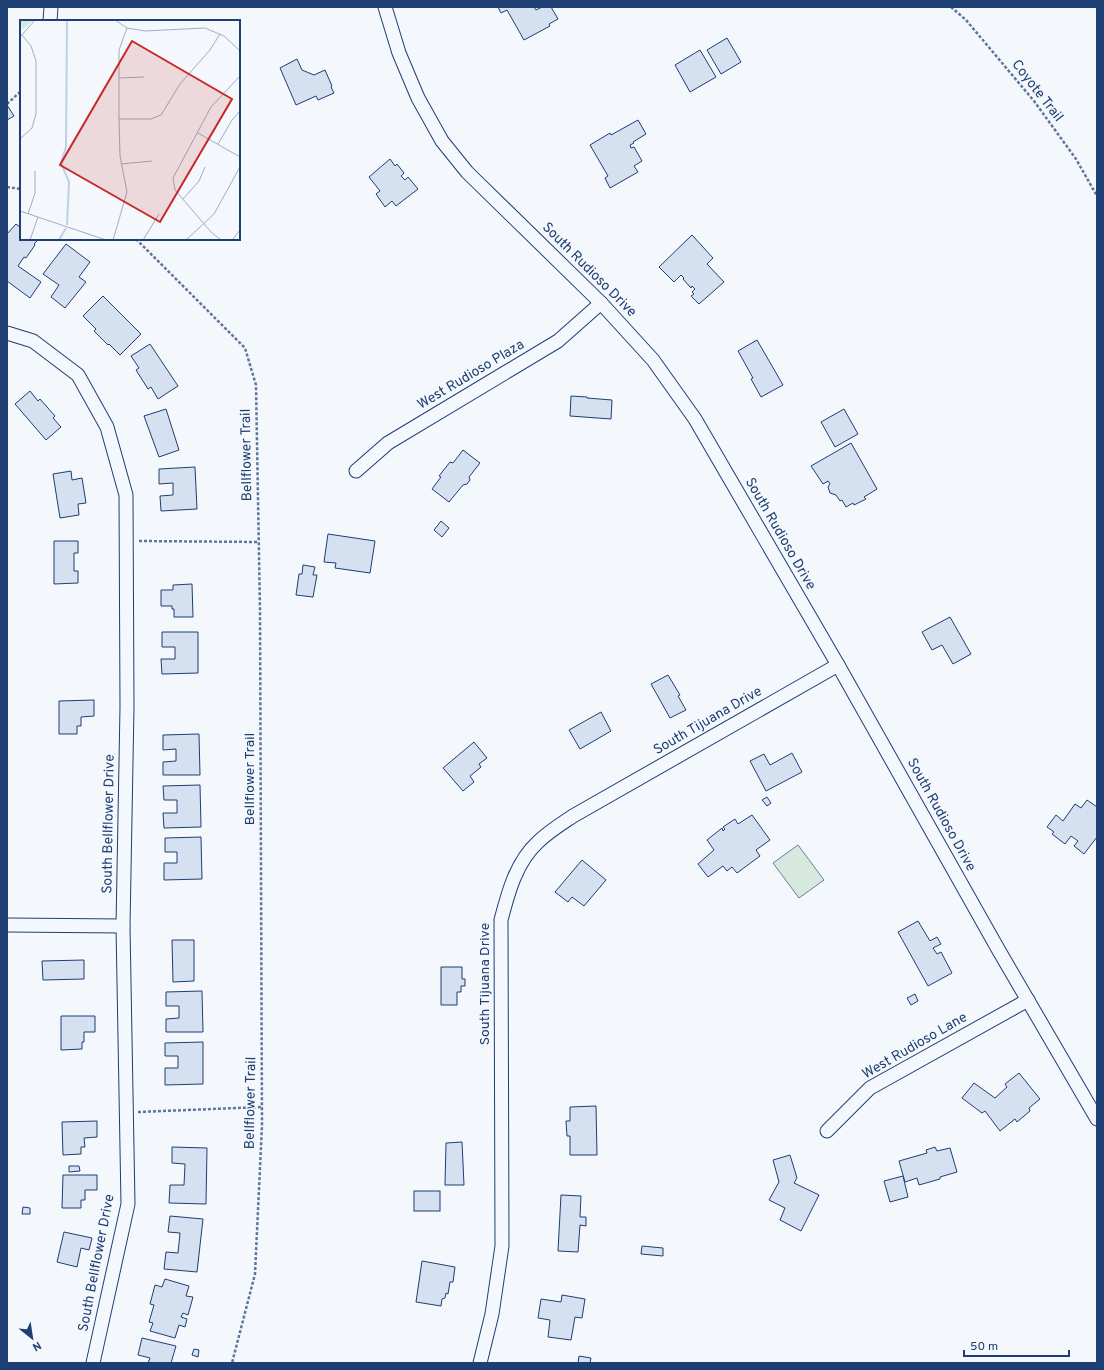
<svg xmlns="http://www.w3.org/2000/svg" width="1104" height="1370" viewBox="0 0 1104 1370" font-family="Overpass,sans-serif">
	<style>
		.green { fill: #d7e8df; stroke: #687fa3 }
		.building { fill: #d5e0f0; stroke: #1d3f73 }
		.lines { fill: none; stroke-linecap: round; stroke-linejoin: round }
		.minor-casing { stroke: #1d3f73; stroke-width: 15 }
		.path { stroke: #5e769c; stroke-width: 2.5; stroke-dasharray: 3 2; stroke-linecap: butt }
		.minor { stroke: #f4f7fb; stroke-width: 13 }
		.labels { text-anchor: middle; dominant-baseline: central; stroke-width: 3; stroke-linejoin: round; paint-order: stroke }
		.street-label { font-size: 14px; fill: #1d3f73; stroke: #f4f7fb }
		.inset-river { fill: none; stroke: #bed0e5; stroke-width: 2 }
		.inset-road { fill: none; stroke: #9eadc5; stroke-width: 1 }
		.view { fill: #c62828; fill-opacity: 0.15; stroke: #c62828; stroke-width: 2 }
		.inset-edge { fill: none; stroke: #1d3f73; stroke-width: 2 }
	</style>
	<rect width="100%" height="100%" fill="#f4f7fb"/>
	<!-- green -->
	<polygon class="green" points="798,845 824,880 799,898 773,863"/>
	<!-- building -->
	<g class="building">
		<polygon points="498,7 534,7 536,10 542,7 551,7 558,19 549,24 550,26 524,40 507,10 501,13"/>
		<polygon points="727,38 741,62 721,74 707,50"/>
		<polygon points="700,50 716,77 690,92 675,65"/>
		<polygon points="297,59 302,70 314,75 325,70 332,86 331,87 334,93 318,100 316,96 296,105 280,68"/>
		<polygon points="7,105 14,116 7,120"/>
		<polygon points="638,120 646,134 633,142 634,143 630,145 631,148 634,147 642,161 634,166 638,172 610,188 605,178 608,176 590,145 610,133 611,135"/>
		<polygon points="390,159 395,166 397,164 404,173 401,176 405,180 408,177 418,189 396,206 392,201 385,207 376,194 380,191 369,177"/>
		<polygon points="16,224 21,228 21,239 38,240 34,244 35,245 26,258 24,257 18,266 41,282 30,298 7,281 7,234"/>
		<polygon points="692,235 713,258 707,264 724,282 699,304 691,296 694,294 692,292 695,289 692,286 691,288 683,279 684,278 681,275 674,282 659,267"/>
		<polygon points="66,244 90,262 79,277 86,282 65,308 51,297 59,285 43,274"/>
		<polygon points="103,296 141,334 120,355 109,344 108,345 94,331 96,329 83,316"/>
		<polygon points="757,340 783,385 761,397 751,379 753,378 738,351"/>
		<polygon points="150,344 178,386 158,399 151,387 148,389 136,370 139,368 131,356"/>
		<polygon points="30,391 38,401 40,399 55,416 53,418 61,427 46,440 15,404"/>
		<polygon points="571,396 587,397 587,398 612,400 611,419 570,416"/>
		<polygon points="166,409 179,450 159,457 144,416"/>
		<polygon points="844,409 858,434 835,447 821,422"/>
		<polygon points="851,443 877,489 864,497 866,499 854,505 853,503 846,507 842,500 840,501 836,495 830,493 828,487 830,484 828,481 823,484 811,466"/>
		<polygon points="463,450 480,463 469,477 470,480 467,484 463,485 449,502 432,489 441,477 439,476 450,462 453,463"/>
		<polygon points="195,467 197,509 161,511 160,496 173,495 173,483 159,484 159,469"/>
		<polygon points="71,471 72,480 82,478 86,503 78,504 79,515 60,518 53,474"/>
		<polygon points="441,521 449,528 442,537 434,530"/>
		<polygon points="328,534 375,541 370,573 335,568 336,563 324,562"/>
		<polygon points="54,541 78,541 78,553 74,553 74,571 78,571 78,583 54,584"/>
		<polygon points="303,565 315,567 313,575 317,575 313,597 296,595 299,574 302,574"/>
		<polygon points="192,584 193,617 174,617 174,609 172,609 172,606 161,606 161,590 173,590 173,585"/>
		<polygon points="950,617 971,654 953,664 942,645 932,650 922,632"/>
		<polygon points="162,632 198,632 198,673 162,674 161,659 175,659 175,647 162,647"/>
		<polygon points="668,675 680,695 678,696 686,710 670,718 651,684"/>
		<polygon points="94,700 94,716 81,717 81,726 77,726 77,734 59,734 59,701"/>
		<polygon points="601,712 611,731 580,749 569,730"/>
		<polygon points="199,734 200,775 163,775 163,762 176,761 176,749 163,750 163,735"/>
		<polygon points="474,742 487,758 479,764 481,767 470,776 474,782 463,791 443,768"/>
		<polygon points="792,753 802,772 766,791 750,761 764,754 770,765"/>
		<polygon points="200,785 201,827 164,828 163,813 177,813 177,800 164,800 163,786"/>
		<polygon points="767,797 771,803 767,806 762,800"/>
		<polygon points="1087,800 1097,807 1097,837 1084,854 1074,846 1078,841 1071,836 1065,844 1052,834 1054,832 1047,827 1056,815 1063,821 1075,804 1081,808"/>
		<polygon points="752,815 770,840 756,850 760,856 737,873 732,867 727,871 723,866 708,877 698,864 714,850 707,840 722,828 723,831 725,829 723,827 735,819 738,824"/>
		<polygon points="201,837 202,879 164,880 164,863 177,863 177,852 165,852 165,838"/>
		<polygon points="582,860 606,880 584,906 572,897 568,902 555,892"/>
		<polygon points="918,921 930,941 937,937 941,944 933,948 937,954 941,952 952,973 928,986 898,932"/>
		<polygon points="172,940 194,940 194,981 173,982"/>
		<polygon points="84,960 84,979 43,980 42,961"/>
		<polygon points="441,967 462,967 462,979 465,979 465,986 461,986 461,992 457,992 457,1005 441,1005"/>
		<polygon points="202,991 203,1032 166,1032 166,1019 179,1018 179,1006 166,1006 166,992"/>
		<polygon points="915,994 918,1001 911,1005 907,998"/>
		<polygon points="61,1016 95,1016 95,1032 84,1032 84,1042 82,1042 82,1049 61,1050"/>
		<polygon points="203,1042 203,1084 165,1085 165,1068 178,1068 178,1056 165,1056 165,1043"/>
		<polygon points="1019,1073 1040,1099 1029,1108 1030,1111 1017,1122 1015,1119 1000,1131 985,1111 982,1113 962,1098 974,1083 995,1098 1007,1087 1005,1084"/>
		<polygon points="596,1106 597,1155 570,1155 570,1136 567,1136 566,1121 570,1121 570,1107"/>
		<polygon points="97,1121 97,1137 84,1138 85,1147 81,1147 81,1154 63,1155 62,1122"/>
		<polygon points="462,1142 464,1185 445,1185 446,1143"/>
		<polygon points="172,1147 207,1148 206,1204 169,1203 170,1185 184,1185 185,1164 172,1163"/>
		<polygon points="935,1147 937,1151 950,1148 957,1172 940,1177 940,1179 919,1185 917,1178 905,1182 899,1161 927,1153 926,1150"/>
		<polygon points="790,1155 797,1178 794,1183 819,1195 801,1231 780,1220 785,1208 769,1200 779,1182 773,1160"/>
		<polygon points="69,1166 79,1166 80,1171 69,1172"/>
		<polygon points="63,1175 97,1175 97,1190 85,1190 85,1200 81,1200 81,1208 62,1208"/>
		<polygon points="903,1176 908,1197 890,1202 884,1181"/>
		<rect x="414" y="1191" width="26" height="20"/>
		<polygon points="561,1195 581,1196 580,1217 586,1217 586,1226 580,1225 578,1252 558,1251"/>
		<polygon points="23,1207 30,1208 30,1214 22,1214"/>
		<polygon points="170,1216 203,1219 197,1272 164,1269 166,1252 178,1253 180,1233 168,1232"/>
		<polygon points="64,1232 92,1238 89,1250 81,1248 77,1267 57,1262"/>
		<polygon points="642,1246 663,1248 663,1256 641,1254"/>
		<polygon points="422,1261 455,1267 453,1282 450,1282 448,1294 446,1293 445,1298 442,1299 441,1306 416,1302"/>
		<polygon points="165,1279 189,1286 186,1296 193,1297 188,1315 183,1313 181,1317 187,1319 185,1327 179,1325 175,1338 150,1331 153,1323 149,1322 154,1305 150,1304 155,1285 162,1287"/>
		<polygon points="562,1295 585,1299 582,1318 575,1317 571,1340 548,1337 550,1320 538,1318 541,1299 561,1302"/>
		<polygon points="142,1338 176,1346 171,1363 148,1363 150,1358 138,1355"/>
		<polygon points="194,1349 199,1350 198,1357 192,1355"/>
		<polygon points="579,1356 591,1358 590,1363 578,1363"/>
	</g>
	<g class="lines">
		<defs>
			<g id="minor">
				<polyline points="385,7 399,53 418,98 442,141 467,172 601,303 653,360 695,419 838,665 998,949 1097,1119"/>
				<polyline points="50,21 51,7"/>
				<polyline points="7,333 33,341 78,375 107,427 126,495 127,707 123,926 128,1204 93,1363"/>
				<polyline points="356,471 388,443 558,341 601,303"/>
				<polyline points="7,925 123,926"/>
				<polyline points="827,1131 870,1088 1028,1000"/>
				<path d="M 480,1363 L 492,1314 L 502,1246 L 501,920 C 508,893 516,862 538,842 C 548,832 561,824 573,816 L 838,665"/>
			</g>
		</defs>
		<!-- minor casing -->
		<use href="#minor" class="minor-casing"/>
		<!-- path -->
		<g class="path">
			<polyline points="951,7 966,20 1034,101 1076,159 1097,196"/>
			<polyline points="7,104 21,91"/>
			<polyline points="7,187 21,189"/>
			<polyline points="136,239 245,348 256,385 260,611 262,1125 255,1274 232,1363"/>
			<polyline points="139,541 259,542"/>
			<polyline points="138,1112 262,1107"/>
		</g>
		<!-- minor -->
		<use href="#minor" class="minor"/>
	</g>
	<g class="labels">
		<!-- street labels -->
		<g class="street-label">
			<text transform="translate(1037 91) rotate(52)">Coyote Trail</text>
			<text transform="translate(589 270) rotate(45)">South Rudioso Drive</text>
			<text transform="translate(471 375) rotate(-31)">West Rudioso Plaza</text>
			<text transform="translate(247 455) rotate(-91)">Bellflower Trail</text>
			<text transform="translate(780 534) rotate(60)">South Rudioso Drive</text>
			<text transform="translate(708 721) rotate(-30)">South Tijuana Drive</text>
			<text transform="translate(250 779) rotate(-90)">Bellflower Trail</text>
			<text transform="translate(941 815) rotate(61)">South Rudioso Drive</text>
			<text transform="translate(109 824) rotate(-89)">South Bellflower Drive</text>
			<text transform="translate(485 984) rotate(-90)">South Tijuana Drive</text>
			<text transform="translate(915 1046) rotate(-30)">West Rudioso Lane</text>
			<text transform="translate(251 1103) rotate(-89)">Bellflower Trail</text>
			<text transform="translate(97 1263) rotate(-79)">South Bellflower Drive</text>
		</g>
	</g>
	<!-- overview -->
	<g transform="translate(20 20)">
		<rect width="220" height="220" fill="#f4f7fb"/>
		<path d="M 0,0 L 13,0 L 2,10 Z" fill="#d7e8df"/>
		<path class="inset-river" d="M 47,0 L 46,127 L 41,143 L 49,162 L 47,205M 39,220 L 46,208"/>
		<path class="inset-road" d="M 95,0 L 107,8 L 125,11 L 185,8 L 204,16 L 220,31M 0,17 L 15,0M 99,58 L 124,57M 99,99 L 131,99 L 141,95 L 160,64 L 190,30 L 200,14M 178,113 L 220,137M 0,119 L 12,108 L 16,94 L 16,41 L 11,26 L 2,15M 198,124 L 212,100 L 220,91M 101,144 L 132,141M 163,179 L 179,161 L 185,147M 0,191 L 86,220M 8,194 L 15,173 L 15,151M 10,220 L 18,197M 93,220 L 107,172 L 100,136 L 99,99 L 99,30 L 107,8M 123,220 L 139,194M 166,220 L 194,194 L 220,147M 201,220 L 191,212 L 155,170 L 153,158 L 191,87 L 220,56M 212,220 L 220,210"/>
		<path class="view" d="M 112,21 L 212,79 L 140,202 L 40,145 Z"/>
		<rect width="220" height="220" class="inset-edge"/>
	</g>
	<!-- border -->
	<rect width="1104" height="1370" fill="none" stroke="#1d3f73" stroke-width="16"/>
	<!-- north arrow -->
	<g transform="translate(32 1338) rotate(150)" stroke="#f4f7fb" stroke-width="3" paint-order="stroke">
	<path d="M0-3L7 15L0 10L-7 15Z" fill="#1d3f73"/>
	<text y="-6" font-size="11" font-weight="bold" text-anchor="middle" fill="#1d3f73">N</text>
	</g>
	<!-- scale -->
	<path d="M964 1350v6h105v-6" fill="none" stroke="#1d3f73" stroke-width="2"/>
	<text x="970" y="1350" font-size="12" fill="#1d3f73" stroke="#f4f7fb" stroke-width="3" paint-order="stroke">50 m</text>
</svg>
